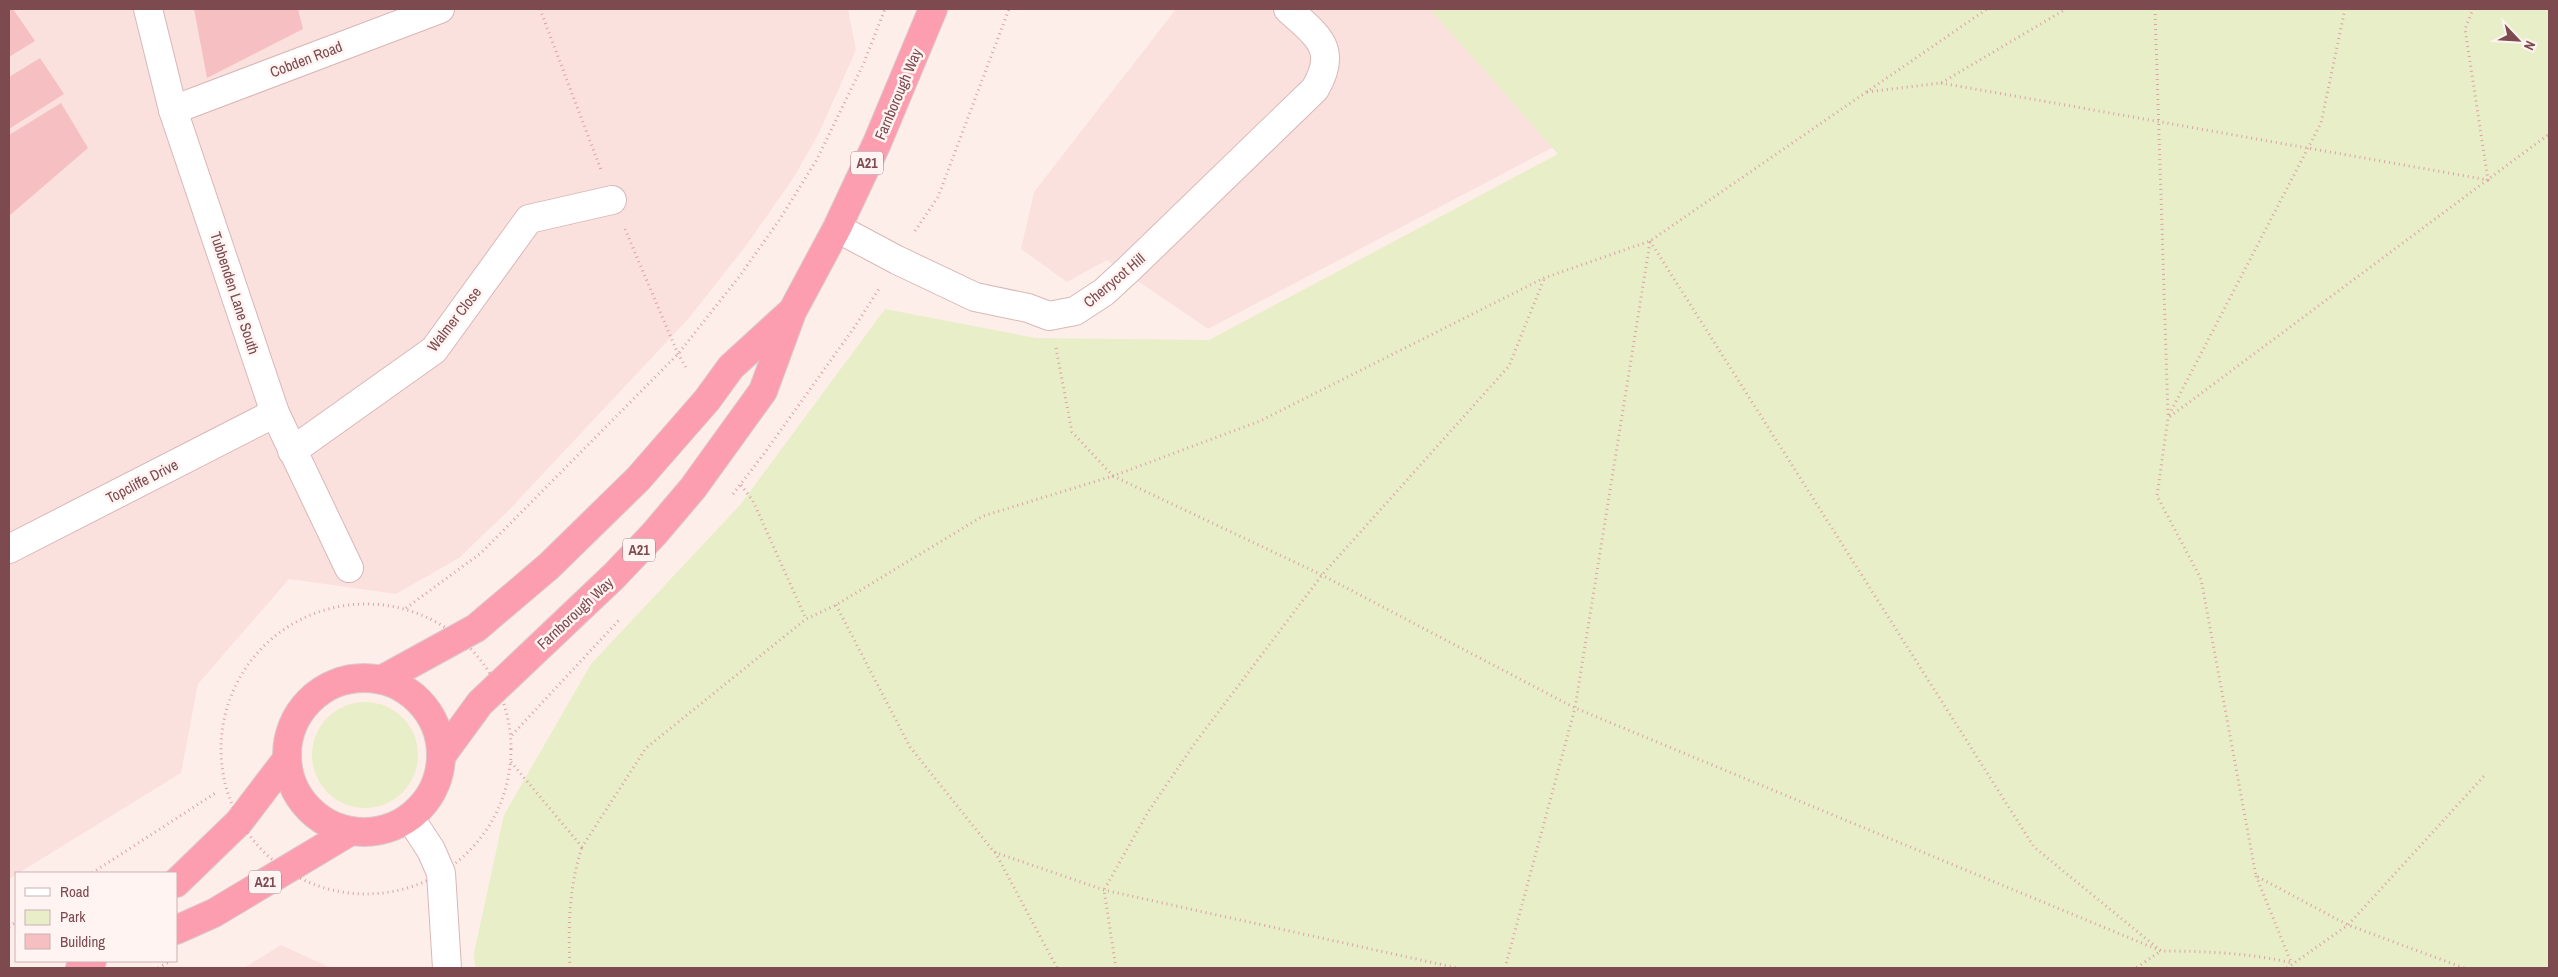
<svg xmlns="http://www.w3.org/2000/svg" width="2558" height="977" viewBox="0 0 2558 977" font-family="'Archivo Narrow',sans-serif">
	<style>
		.residential { fill: #fbe1de }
		.green { fill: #e8eec7 }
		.building { fill: #f6c0c3 }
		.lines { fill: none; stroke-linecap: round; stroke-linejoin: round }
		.minor-casing { stroke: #d9b7b7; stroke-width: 30 }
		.highway-casing { stroke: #daccce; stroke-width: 30 }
		.path { stroke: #dca2a5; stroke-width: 3; stroke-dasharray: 1 4; stroke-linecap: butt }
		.minor { stroke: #fff; stroke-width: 28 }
		.highway { stroke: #fc9eaf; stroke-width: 28 }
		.labels { text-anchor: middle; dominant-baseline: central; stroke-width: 5; stroke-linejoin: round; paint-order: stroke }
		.shield { fill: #fff4f2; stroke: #a37d80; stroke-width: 1 }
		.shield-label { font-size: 14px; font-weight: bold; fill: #7c4a4f }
		.street-label { font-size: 15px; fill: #7c4a4f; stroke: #fff4f2 }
	</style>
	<rect width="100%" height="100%" fill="#feeeea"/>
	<!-- residential -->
	<g class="residential">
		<polygon points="9,9 848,9 856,50 819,133 794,177 748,243 689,318 510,509 459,558 396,594 289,579 198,684 181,773 9,879"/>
		<polygon points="1176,9 1498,9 1601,122 1208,329 1107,260 1067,282 1021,249 1034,192"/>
		<polygon points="281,945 331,968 244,968"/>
	</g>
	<!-- green -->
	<g class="green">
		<polygon points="1430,9 2549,9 2549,968 475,968 474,953 504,815 591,664 740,505 885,309 1036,338 1209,340 1558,154"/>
		<circle cx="365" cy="755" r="53"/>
	</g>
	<!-- building -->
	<g class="building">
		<polygon points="9,9 13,9 35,41 9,57"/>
		<polygon points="194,9 298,9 303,29 207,78"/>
		<polygon points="40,58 64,94 9,129 9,77"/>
		<polygon points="61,103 88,148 9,216 9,135"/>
	</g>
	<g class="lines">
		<defs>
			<g id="minor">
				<polyline points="148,9 173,110 275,413 349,568"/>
				<polyline points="173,110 440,9"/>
				<path d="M 837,228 L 897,260 L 975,297 L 1028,308 L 1049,316 L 1075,311 L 1104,292 L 1130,268 L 1315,89 C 1339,48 1317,36 1288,9"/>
				<polyline points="292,451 434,350 529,219 612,200"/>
				<polyline points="9,549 275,413"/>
				<polyline points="410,818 431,850 441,873 447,968"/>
			</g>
			<g id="highway">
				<circle cx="364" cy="755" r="77"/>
				<polyline points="383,679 476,628 549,566 638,479 707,400 731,367 789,314"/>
				<polyline points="442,755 480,703 614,576 654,534 693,488 763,391 792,312 837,228 877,143 933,9"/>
				<polyline points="176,883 239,822 287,759"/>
				<polyline points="176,930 214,913 351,831"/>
				<polyline points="80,968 92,961"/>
			</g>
		</defs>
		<!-- minor casing -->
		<use href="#minor" class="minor-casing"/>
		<!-- highway casing -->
		<use href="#highway" class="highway-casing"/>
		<!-- path -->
		<g class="path">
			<polyline points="540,9 601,170"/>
			<polyline points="2155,9 2168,415"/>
			<polyline points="1941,83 2488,180 2465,29 2473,9"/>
			<polyline points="1867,92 1941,83 2066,9"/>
			<polyline points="625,229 678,354 687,369"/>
			<polyline points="915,231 938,197 1009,9"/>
			<polyline points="1650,241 2034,847 2161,951 2136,968"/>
			<polyline points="1056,348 1072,432 1113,476 1260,421 1544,278 1650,241 1987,9"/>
			<polyline points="2169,415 2321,123 2345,9"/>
			<polyline points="741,485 753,501 806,619"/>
			<polyline points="733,494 763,455 856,325 880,287"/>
			<circle cx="366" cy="749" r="145"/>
			<polyline points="836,605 910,747 994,852 1104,890 1457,968"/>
			<polyline points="406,608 481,553 678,354 739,277 780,219 816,161 863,65 885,9"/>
			<polyline points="512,735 620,619"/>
			<path d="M 511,762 L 582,847 L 646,748 L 806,619 L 836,605 L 983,516 L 1113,476 L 1322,575 L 1575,708 L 2161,951 C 2205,951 2249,953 2292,963"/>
			<polyline points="995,852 1057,968"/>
			<polyline points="92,873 217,792"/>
			<polyline points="2256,876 2291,962"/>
			<polyline points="9,927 16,922"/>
			<polyline points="158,968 169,962"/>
			<path d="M 570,968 C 568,926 569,887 582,847"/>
			<polyline points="1116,968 1104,890 1148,812 1195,743 1322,575 1509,366 1544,279"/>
			<polyline points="1505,968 1575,708 1650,242"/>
			<polyline points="2287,968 2348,925 2484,776"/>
			<polyline points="2464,968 2348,925 2256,876 2201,579 2157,496 2168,418 2549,134"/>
		</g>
		<!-- minor -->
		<use href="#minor" class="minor"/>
		<!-- highway -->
		<use href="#highway" class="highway"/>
	</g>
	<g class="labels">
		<!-- shield labels -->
		<g class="shield">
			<rect x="851" y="151.5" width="32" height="23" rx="4"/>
			<rect x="623" y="538.5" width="32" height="23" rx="4"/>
			<rect x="249" y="870.5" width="32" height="23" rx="4"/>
		</g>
		<g class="shield-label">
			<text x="867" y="163">A21</text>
			<text x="639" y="550">A21</text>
			<text x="265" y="882">A21</text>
		</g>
		<!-- street labels -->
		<g class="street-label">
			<text transform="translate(306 59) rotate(-21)">Cobden Road</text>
			<text transform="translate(898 94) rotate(-67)">Farnborough Way</text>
			<text transform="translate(1114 280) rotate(-40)">Cherrycot Hill</text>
			<text transform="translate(235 293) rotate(72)">Tubbenden Lane South</text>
			<text transform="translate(454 319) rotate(-52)">Walmer Close</text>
			<text transform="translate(142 481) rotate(-27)">Topcliffe Drive</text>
			<text transform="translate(575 613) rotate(-43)">Farnborough Way</text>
		</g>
	</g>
	<!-- border -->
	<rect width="2558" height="977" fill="none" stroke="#7c4a4f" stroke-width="20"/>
	<!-- legend -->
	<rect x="15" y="872" width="162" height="90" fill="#fff4f2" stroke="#cbb0b1"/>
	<rect x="25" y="888" width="25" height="8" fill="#ffffff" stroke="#cbb0b1"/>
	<text x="60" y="897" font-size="15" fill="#7c4a4f">Road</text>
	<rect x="25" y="910" width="25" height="15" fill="#e8eec7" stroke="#cbb0b1"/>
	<text x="60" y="922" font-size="15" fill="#7c4a4f">Park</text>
	<rect x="25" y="934" width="25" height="15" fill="#f6c0c3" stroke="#cbb0b1"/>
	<text x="60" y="947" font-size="15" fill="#7c4a4f">Building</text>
	<!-- north arrow -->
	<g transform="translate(2518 40) rotate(115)" stroke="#fff4f2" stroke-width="4" paint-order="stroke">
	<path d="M0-4L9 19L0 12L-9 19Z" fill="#7c4a4f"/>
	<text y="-8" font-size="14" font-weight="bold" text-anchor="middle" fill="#7c4a4f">N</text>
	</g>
</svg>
